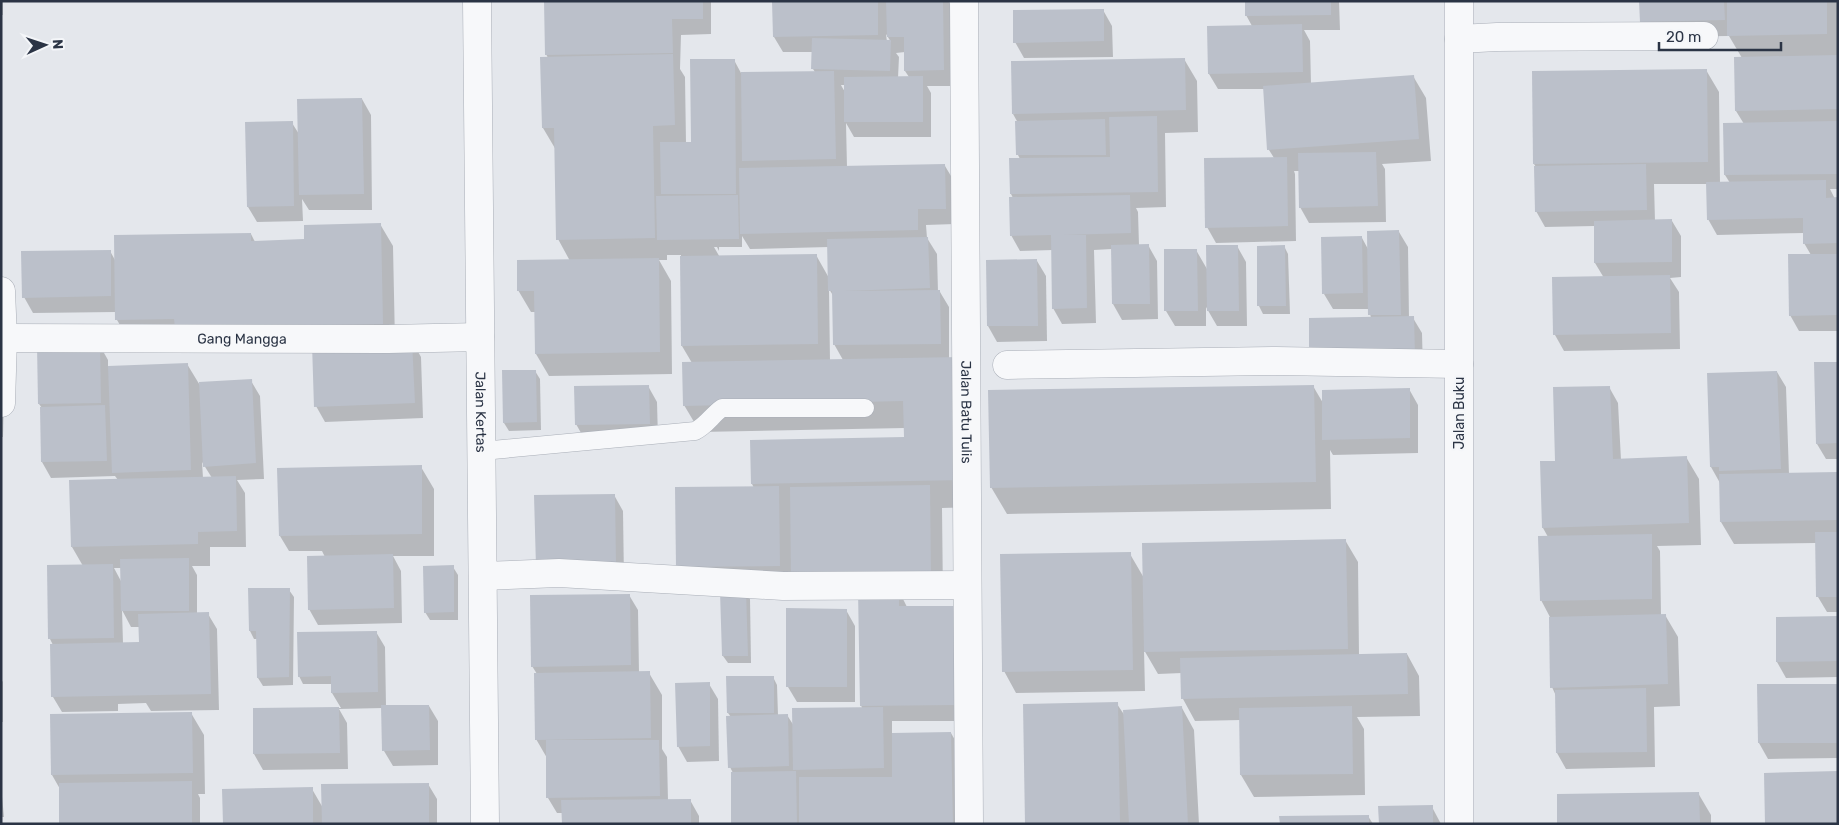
<svg xmlns="http://www.w3.org/2000/svg" width="1839" height="825" viewBox="0 0 1839 825" font-family="Rubik,sans-serif">
	<style>
		.shadow { fill: #0003; fill-rule: evenodd }
		.building { fill: #bbc0ca }
		.lines { fill: none; stroke-linecap: round; stroke-linejoin: round }
		.service-casing { stroke: #a9aeb7; stroke-width: 19 }
		.minor-casing { stroke: #a9aeb7; stroke-width: 29 }
		.service { stroke: #f7f8fa; stroke-width: 18 }
		.minor { stroke: #f7f8fa; stroke-width: 28 }
		.labels { text-anchor: middle; dominant-baseline: central; stroke-width: 4.5; stroke-linejoin: round; paint-order: stroke }
		.street-label { font-size: 14px; fill: #2b3445; stroke: #f4f6f9 }
	</style>
	<rect width="100%" height="100%" fill="#e4e7ec"/>
	<!-- shadow -->
	<g class="shadow">
		<rect x="1" y="1" width="2" height="14"/>
		<path d="M 545,1 L 711,1 L 711,34 L 681,35 L 680,69 L 685,77 L 686,143 L 692,143 L 734,60 L 741,73 L 815,72 L 813,69 L 813,52 L 783,52 L 774,37 L 773,1 L 948,1 L 951,5 L 953,86 L 927,86 L 931,93 L 931,137 L 854,137 L 846,123 L 847,167 L 945,166 L 954,181 L 955,224 L 926,225 L 927,238 L 937,254 L 938,292 L 940,292 L 949,307 L 949,359 L 978,507 L 942,508 L 943,598 L 903,599 L 964,721 L 892,721 L 892,734 L 951,733 L 960,749 L 961,824 L 733,824 L 733,773 L 730,767 L 731,717 L 728,713 L 773,677 L 777,685 L 778,715 L 787,715 L 794,726 L 862,708 L 861,705 L 860,599 L 840,600 L 834,590 L 677,567 L 754,488 L 752,484 L 906,439 L 905,428 L 700,432 L 684,405 L 692,363 L 682,346 L 681,255 L 667,255 L 667,260 L 659,260 L 671,281 L 672,374 L 549,376 L 536,354 L 535,312 L 531,312 L 518,290 L 570,261 L 558,239 L 556,150 L 543,128 L 548,58 L 546,54 ZM 886,34 L 891,42 L 887,42 ZM 905,52 L 905,71 L 909,77 L 898,78 L 899,57 L 896,53 ZM 841,85 L 845,85 L 845,92 L 842,87 ZM 742,236 L 750,249 L 829,247 L 829,278 L 816,255 L 722,261 L 714,247 L 717,247 L 719,251 L 719,247 L 742,247 ZM 829,289 L 834,297 L 834,344 L 843,360 L 830,361 Z"/>
		<polygon points="1246,1 1339,1 1340,30 1304,30 1310,41 1311,84 1413,76 1426,98 1431,161 1382,164 1385,169 1386,222 1309,223 1300,207 1300,171 1294,171 1295,174 1296,241 1216,243 1207,227 1274,158 1269,150 1264,89 1218,89 1209,74 1252,26 1246,15"/>
		<polygon points="1641,1 1838,1 1838,189 1830,189 1835,199 1838,199 1838,331 1799,331 1790,315 1811,255 1804,243 1804,233 1717,235 1708,219 1707,184 1654,184 1655,221 1672,221 1681,236 1681,277 1670,278 1679,292 1680,349 1564,351 1555,335 1554,278 1604,278 1595,263 1595,226 1545,227 1536,211 1536,167 1534,164 1706,70 1719,92 1720,183 1730,183 1725,175 1744,124 1736,111 1742,58 1729,36 1650,37 1641,21"/>
		<polygon points="1103,10 1112,26 1113,57 1024,58 1015,42"/>
		<polygon points="1184,59 1197,81 1198,132 1165,133 1166,207 1136,208 1138,212 1139,245 1148,245 1157,261 1158,319 1122,320 1113,304 1112,249 1094,250 1096,323 1062,324 1053,308 1053,250 1020,251 1011,235 1013,198 1011,194 1010,159 1020,159 1018,155 1018,123 1013,114"/>
		<polygon points="362,99 371,115 372,210 309,210 302,199 303,221 257,222 248,207 292,123 299,134"/>
		<polygon points="380,224 393,246 395,342 412,341 421,357 423,418 325,422 316,406 314,345 126,335 117,320 116,312 33,313 24,297 110,251 115,260 251,234 255,242 304,241"/>
		<polygon points="1399,232 1408,247 1409,318 1413,318 1422,333 1423,372 1371,318 1369,309 1333,309 1324,294 1362,238 1368,249"/>
		<polygon points="1237,246 1246,262 1247,326 1217,326 1206,307 1206,326 1175,326 1166,311 1196,250 1207,269"/>
		<polygon points="1284,246 1288,254 1290,314 1263,314 1259,306"/>
		<polygon points="987,261 1037,261 1046,276 1047,341 997,342 988,326"/>
		<polygon points="1,296 6,304 3,437 1,437"/>
		<path d="M 99,344 L 108,360 L 108,367 L 187,364 L 201,387 L 251,381 L 260,396 L 264,479 L 237,480 L 245,493 L 246,547 L 210,547 L 210,566 L 192,566 L 197,575 L 197,614 L 208,614 L 217,629 L 219,710 L 151,711 L 146,703 L 118,704 L 118,711 L 62,712 L 53,697 L 53,645 L 50,639 L 83,566 L 72,547 L 118,480 L 115,476 L 51,478 L 42,462 L 42,408 L 39,404 ZM 202,462 L 212,478 L 203,478 ZM 114,568 L 122,568 L 122,583 ZM 122,610 L 131,627 L 140,627 L 140,643 L 123,643 Z"/>
		<polygon points="1838,363 1838,459 1826,459 1817,444"/>
		<polygon points="535,371 540,379 541,430 509,431 504,423"/>
		<polygon points="1777,372 1786,387 1789,474 1838,474 1838,612 1827,612 1818,597 1816,543 1734,544 1721,522 1720,483 1711,467"/>
		<polygon points="648,386 657,402 658,439 585,440 576,424"/>
		<polygon points="1313,386 1323,403 1409,389 1418,405 1418,453 1333,455 1330,450 1331,509 1007,514 991,487"/>
		<polygon points="1609,387 1618,403 1621,460 1686,457 1699,479 1701,545 1657,546 1660,551 1661,615 1665,615 1678,637 1680,706 1654,707 1655,767 1566,769 1557,753 1556,696 1552,687 1551,619 1541,600 1548,537 1543,528 1557,462"/>
		<polygon points="421,467 434,489 434,556 393,556 401,571 402,623 318,625 309,609 325,557 322,551 289,551 280,536"/>
		<polygon points="614,495 623,511 624,580 546,582"/>
		<polygon points="1345,540 1358,562 1359,655 1407,654 1419,676 1420,716 1357,717 1364,729 1365,795 1254,797 1241,775 1241,720 1195,721 1183,699 1182,673 1158,674 1144,650 1145,691 1016,693 1004,671 1130,554 1144,578"/>
		<polygon points="453,567 458,575 458,620 430,620 425,612"/>
		<polygon points="289,590 294,597 293,685 263,686 258,678 257,639 254,639 250,631"/>
		<polygon points="745,591 750,599 751,663 728,663 723,656"/>
		<polygon points="629,595 638,610 639,673 649,673 662,695 662,749 667,757 668,800 690,800 699,816 699,824 563,824 563,813 557,813 548,798 547,758 536,739 537,674 532,666"/>
		<polygon points="846,610 855,626 855,702 797,702 788,687"/>
		<polygon points="1838,617 1838,677 1786,678 1777,662 1777,618"/>
		<polygon points="376,632 385,647 386,706 429,706 438,721 438,765 393,766 384,751 383,708 339,709 347,723 348,769 263,770 254,754 254,710 341,708 332,693 332,684 303,684 299,676"/>
		<polygon points="1,679 3,682 3,722 1,722"/>
		<polygon points="709,684 718,699 719,761 687,762 678,746"/>
		<polygon points="1838,685 1838,758 1768,759 1759,743 1758,686"/>
		<polygon points="1117,704 1125,716 1182,708 1194,730 1199,824 1026,824"/>
		<polygon points="191,713 204,735 205,794 198,794 200,798 200,824 60,824 60,789 52,775"/>
		<polygon points="428,784 437,799 437,824 224,824 312,789 323,808"/>
		<polygon points="1,787 4,817 1,817"/>
		<polygon points="1698,793 1711,815 1711,824 1558,824"/>
		<polygon points="1432,807 1441,824 1380,824"/>
		<polygon points="1368,816 1373,824 1281,824"/>
	</g>
	<!-- building -->
	<g class="building">
		<polygon points="544,1 703,1 703,19 672,19 673,53 545,55"/>
		<polygon points="772,1 878,1 878,35 773,37"/>
		<polygon points="886,1 943,1 944,70 904,71 904,37 887,37"/>
		<polygon points="1245,1 1331,1 1331,15 1245,16"/>
		<polygon points="1639,1 1724,1 1725,20 1640,22"/>
		<polygon points="1727,1 1827,1 1827,34 1727,36"/>
		<polygon points="1104,9 1104,41 1013,43 1013,10"/>
		<polygon points="1302,24 1303,72 1208,74 1207,26"/>
		<polygon points="812,38 891,40 890,71 811,69"/>
		<polygon points="673,54 675,125 653,126 655,238 556,240 554,128 542,128 540,57"/>
		<polygon points="1838,55 1838,109 1735,111 1734,57"/>
		<polygon points="1185,58 1186,110 1012,114 1011,61"/>
		<polygon points="690,59 735,59 736,194 661,194 660,142 691,142"/>
		<polygon points="1707,69 1708,162 1533,164 1532,71"/>
		<polygon points="834,71 836,159 742,161 741,72"/>
		<polygon points="1414,75 1419,139 1267,150 1263,86"/>
		<polygon points="923,76 923,122 844,122 844,77"/>
		<polygon points="362,98 364,194 299,195 297,99"/>
		<polygon points="1157,116 1158,192 1010,194 1009,158 1110,157 1109,117"/>
		<polygon points="1105,119 1106,155 1016,155 1015,121"/>
		<polygon points="293,121 294,206 247,207 245,122"/>
		<polygon points="1838,121 1838,174 1724,175 1723,123"/>
		<polygon points="1376,152 1378,206 1299,208 1298,153"/>
		<polygon points="1287,157 1288,226 1205,228 1204,158"/>
		<polygon points="945,164 946,209 918,209 918,230 740,234 739,168"/>
		<polygon points="1646,164 1647,210 1535,212 1534,166"/>
		<polygon points="1826,180 1826,198 1838,197 1838,243 1803,244 1803,218 1707,220 1706,182"/>
		<polygon points="738,195 739,239 657,240 656,196"/>
		<polygon points="1130,195 1131,233 1064,235 1086,235 1087,308 1052,309 1051,235 1010,236 1009,197"/>
		<polygon points="1672,219 1672,262 1594,263 1594,221"/>
		<polygon points="381,223 383,324 175,328 174,319 115,320 114,235 251,233 251,241 304,239 304,225"/>
		<polygon points="1399,230 1401,315 1368,315 1367,231"/>
		<polygon points="1362,236 1363,293 1322,294 1321,237"/>
		<polygon points="928,237 930,288 843,291 940,290 941,344 833,345 832,291 828,291 827,239"/>
		<polygon points="1149,244 1150,304 1112,304 1111,245"/>
		<polygon points="1206,245 1238,245 1239,311 1207,311"/>
		<polygon points="1285,245 1286,306 1257,306 1257,246"/>
		<polygon points="1164,249 1197,249 1198,311 1164,311"/>
		<polygon points="111,250 111,296 22,298 21,251"/>
		<polygon points="817,254 818,344 681,346 680,256"/>
		<polygon points="1788,254 1838,254 1838,315 1789,316"/>
		<polygon points="659,258 660,352 535,354 534,291 517,291 517,260"/>
		<polygon points="1037,259 1038,326 987,326 986,260"/>
		<polygon points="1670,275 1671,333 1553,335 1552,277"/>
		<polygon points="1414,316 1415,356 1309,358 1309,318"/>
		<polygon points="412,340 415,403 314,407 312,344"/>
		<polygon points="100,343 101,403 38,404 37,344"/>
		<polygon points="961,357 963,480 751,484 750,440 904,437 903,401 683,406 682,362"/>
		<polygon points="1814,362 1838,362 1838,443 1816,444"/>
		<polygon points="188,363 191,470 112,473 108,366"/>
		<polygon points="502,370 536,370 537,422 503,423"/>
		<polygon points="1777,371 1781,469 1719,471 1719,467 1710,467 1707,373"/>
		<polygon points="252,379 256,463 203,467 199,382"/>
		<polygon points="649,385 650,424 575,425 574,386"/>
		<polygon points="1314,385 1316,482 990,488 988,390"/>
		<polygon points="1610,386 1613,459 1687,456 1689,523 1542,528 1540,461 1555,461 1553,387"/>
		<polygon points="1410,388 1410,438 1322,440 1322,390"/>
		<polygon points="105,405 107,461 41,462 40,407"/>
		<polygon points="422,465 422,534 279,536 277,468"/>
		<polygon points="1838,472 1838,520 1720,522 1719,474"/>
		<polygon points="236,476 237,531 198,532 198,544 71,547 69,480"/>
		<polygon points="930,485 931,576 791,578 790,487"/>
		<polygon points="779,486 780,566 676,567 675,487"/>
		<polygon points="615,494 616,564 536,567 534,495"/>
		<polygon points="1815,532 1838,532 1838,597 1816,597"/>
		<polygon points="1652,534 1652,599 1540,601 1538,536"/>
		<polygon points="1346,539 1348,649 1144,652 1142,543"/>
		<polygon points="1131,552 1133,670 1002,672 1000,554"/>
		<polygon points="393,554 394,608 308,610 307,556"/>
		<polygon points="189,558 189,611 121,611 120,559"/>
		<polygon points="113,564 114,638 48,639 47,565"/>
		<polygon points="454,565 454,612 424,613 423,566"/>
		<polygon points="248,588 290,588 289,677 257,678 256,631 249,631"/>
		<polygon points="746,590 748,656 722,656 720,591"/>
		<polygon points="858,590 899,590 899,606 954,606 955,705 860,706"/>
		<polygon points="630,594 631,665 531,667 530,595"/>
		<polygon points="786,608 847,609 847,687 786,687"/>
		<polygon points="209,612 211,694 51,697 50,644 139,642 138,614"/>
		<polygon points="1666,614 1668,684 1550,688 1549,617"/>
		<polygon points="1838,616 1838,661 1776,662 1776,617"/>
		<polygon points="377,631 378,692 331,693 331,676 298,677 297,632"/>
		<polygon points="1407,653 1408,694 1181,699 1180,658"/>
		<polygon points="650,671 651,738 535,740 534,673"/>
		<polygon points="726,676 774,676 774,713 727,713"/>
		<polygon points="710,682 710,746 677,747 675,683"/>
		<polygon points="1757,684 1838,684 1838,743 1758,743"/>
		<polygon points="1646,688 1647,752 1556,753 1555,690"/>
		<polygon points="1118,702 1120,823 1025,824 1023,704"/>
		<polygon points="381,705 429,705 430,750 382,751"/>
		<polygon points="1182,706 1188,824 1129,824 1123,710"/>
		<polygon points="1352,706 1353,774 1240,775 1239,708"/>
		<polygon points="339,707 340,753 253,754 253,708"/>
		<polygon points="883,707 884,768 793,770 792,708"/>
		<polygon points="192,712 193,773 51,775 50,714"/>
		<polygon points="788,714 789,766 728,768 726,716"/>
		<polygon points="951,732 953,824 799,824 799,777 892,777 892,733"/>
		<polygon points="546,740 659,740 660,796 546,798"/>
		<polygon points="796,771 797,824 731,824 731,772"/>
		<polygon points="1838,771 1838,824 1765,824 1764,773"/>
		<polygon points="192,781 192,824 59,824 59,783"/>
		<polygon points="429,783 429,824 322,824 321,784"/>
		<polygon points="313,787 313,824 223,824 222,789"/>
		<polygon points="1699,792 1700,824 1557,824 1557,794"/>
		<polygon points="691,799 691,824 562,824 561,800"/>
		<polygon points="1433,805 1433,824 1379,824 1378,806"/>
		<polygon points="1369,815 1369,824 1280,824 1279,816"/>
	</g>
	<g class="lines">
		<defs>
			<path id="service" d="M 482,451 L 695,431 C 706,426 712,415 722,408 L 865,408"/>
			<g id="minor">
				<path id="s1" d="M 477,1 L 485,824"/>
				<path id="s2" d="M 964,1 L 969,824"/>
				<polyline points="1459,39 1497,37 1704,36"/>
				<polyline points="1,291 3,338 1,403"/>
				<path id="s3" d="M 3,338 L 388,339 L 480,337"/>
				<polyline points="1007,365 1276,361 1459,364"/>
				<polyline points="483,576 559,573 783,586 967,585"/>
				<polyline points="1459,824 1459,1"/>
			</g>
		</defs>
		<!-- service casing -->
		<use href="#service" class="service-casing"/>
		<!-- minor casing -->
		<use href="#minor" class="minor-casing"/>
		<!-- service -->
		<use href="#service" class="service"/>
		<!-- minor -->
		<use href="#minor" class="minor"/>
	</g>
	<g class="labels">
		<!-- street labels -->
		<g class="street-label">
			<text stroke="none"><textPath href="#s3" startOffset="239">Gang Mangga</textPath></text>
			<text stroke="none"><textPath href="#s1" startOffset="411">Jalan Kertas</textPath></text>
			<text stroke="none"><textPath href="#s2" startOffset="411">Jalan Batu Tulis</textPath></text>
			<text transform="translate(1459 413) rotate(-90)">Jalan Buku</text>
		</g>
	</g>
	<!-- border -->
	<rect width="1839" height="825" fill="none" stroke="#2b3445" stroke-width="5"/>
	<!-- north arrow -->
	<g transform="translate(45 45) rotate(87)" stroke="#f4f6f9" stroke-width="4" paint-order="stroke">
	<path d="M0-4L9 19L0 12L-9 19Z" fill="#2b3445"/>
	<text y="-8" font-size="14" font-weight="bold" text-anchor="middle" fill="#2b3445">N</text>
	</g>
	<!-- scale -->
	<path d="M1659 42v8h122v-8" fill="none" stroke="#2b3445" stroke-width="2.5"/>
	<text x="1666" y="42" font-size="15" fill="#2b3445" stroke="#f4f6f9" stroke-width="4" paint-order="stroke">20 m</text>
</svg>
